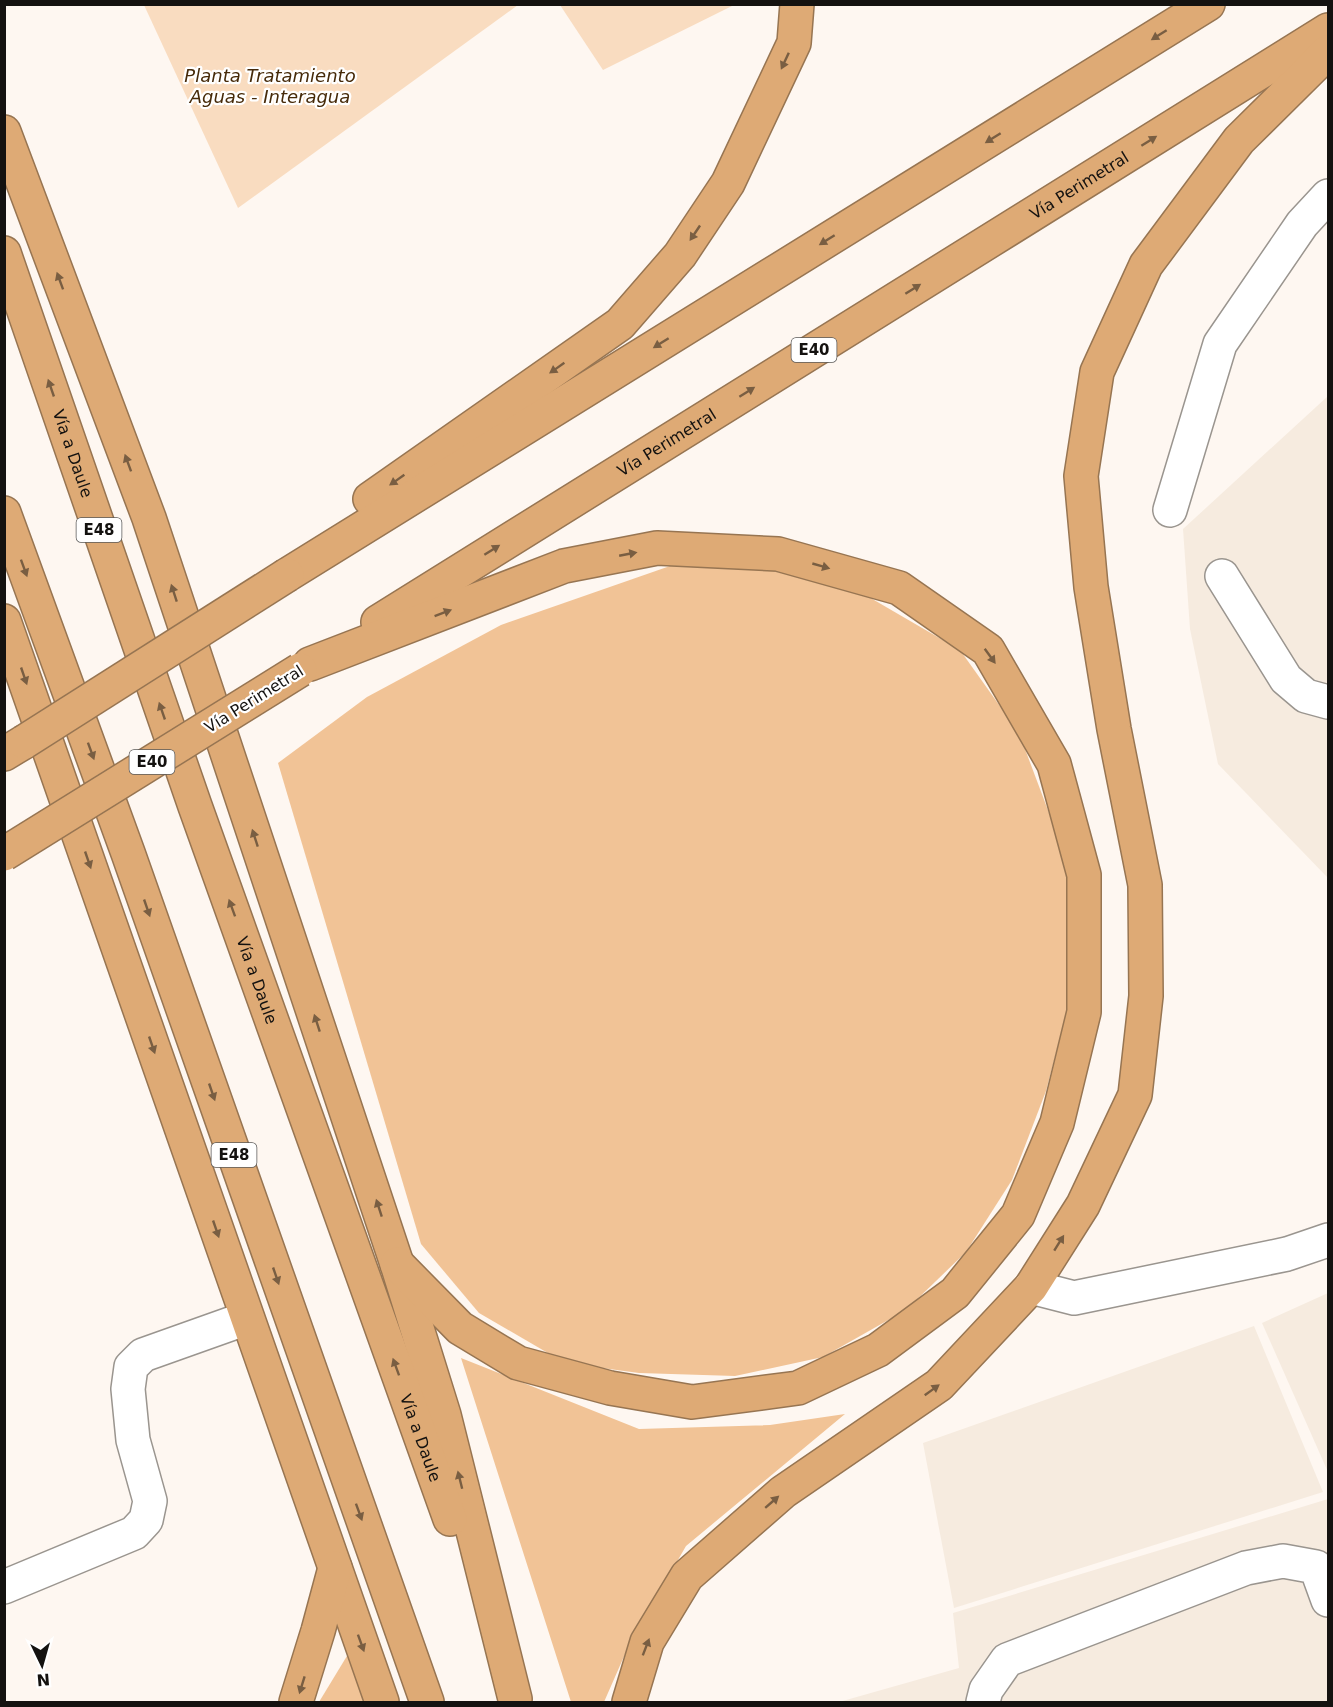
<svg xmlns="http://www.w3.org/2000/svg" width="1333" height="1707" viewBox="0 0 1333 1707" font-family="'DejaVu Sans',sans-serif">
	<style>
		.built { fill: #f6ebdf }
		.green { fill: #f1c396 }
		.water { fill: #f9dcc0 }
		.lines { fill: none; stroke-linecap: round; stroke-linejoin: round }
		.minor-casing { stroke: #9a958f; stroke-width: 36 }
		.highway-casing { stroke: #977552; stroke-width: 36 }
		.minor { stroke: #fff; stroke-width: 33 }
		.highway { stroke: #deaa75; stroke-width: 33 }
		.highway-bridge-casing { stroke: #977552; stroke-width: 36; stroke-linecap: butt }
		.highway-bridge { stroke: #deaa75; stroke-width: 33 }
		.oneway { fill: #795e42 }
		.labels { text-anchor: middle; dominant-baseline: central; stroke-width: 4.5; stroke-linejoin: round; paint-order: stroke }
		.shield { fill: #fff; stroke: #5a5958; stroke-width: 1.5 }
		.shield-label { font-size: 15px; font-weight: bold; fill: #141210 }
		.street-label { font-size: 16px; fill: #141210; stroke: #fff }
		.water-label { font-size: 18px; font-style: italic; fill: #462a09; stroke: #fff }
	</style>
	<rect width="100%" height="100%" fill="#fef7f1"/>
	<!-- built -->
	<g class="built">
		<polygon points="1328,396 1328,878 1218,764 1190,629 1183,529"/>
		<polygon points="1328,1293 1328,1472 1262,1323"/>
		<polygon points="1254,1326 1323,1492 954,1608 923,1443"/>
		<polygon points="1328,1499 1328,1702 839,1702 959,1668 953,1613"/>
	</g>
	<!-- green -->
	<g class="green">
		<polygon points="670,566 762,568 862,593 960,650 1019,733 1064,853 1070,921 1068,1007 1046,1091 1012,1180 966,1252 906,1310 823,1357 735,1376 639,1373 565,1363 479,1313 421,1244 278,763 367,697 501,625"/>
		<polygon points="461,1358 639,1429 770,1425 845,1414 686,1546 629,1645 604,1702 571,1702"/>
		<polygon points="350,1651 369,1702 319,1702"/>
	</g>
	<!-- water -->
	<g class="water">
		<polygon points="144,5 518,5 238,208"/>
		<polygon points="560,5 734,5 603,70"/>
	</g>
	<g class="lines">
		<defs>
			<g id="minor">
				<polyline points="1170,510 1220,344 1302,224 1328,196"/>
				<polyline points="1222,576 1286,679 1306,696 1328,702"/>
				<polyline points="1031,1287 1074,1298 1287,1254 1328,1240"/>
				<polyline points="4,1587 134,1533 146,1520 150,1501 133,1440 128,1389 131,1367 143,1355 247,1318"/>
				<polyline points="983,1702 986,1690 1007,1660 1246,1568 1283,1561 1316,1567 1328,1600"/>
			</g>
			<g id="highway">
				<polyline points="4,132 149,518 397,1264 444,1415 515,1699"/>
				<path id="s1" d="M 4,253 L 195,806 L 450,1519"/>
				<polyline points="370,499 620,324 680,255 728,183 794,43 797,4"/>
				<polyline points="4,513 128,853 427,1702"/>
				<polyline points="287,575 1208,4"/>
				<polyline points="4,621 382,1702"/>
				<path id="s2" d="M 378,622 L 1328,30"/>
				<polyline points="310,664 564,566 657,548 778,554 899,588 988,650 1054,764 1084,875 1084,1012 1057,1123 1018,1215 955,1293 878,1350 798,1388 692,1402 610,1388 518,1363 460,1328 397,1264"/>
				<polyline points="4,754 24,742"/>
				<polyline points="296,1702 318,1631 335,1568"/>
				<polyline points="629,1702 647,1642 687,1576 783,1492 939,1385 1031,1287 1083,1205 1135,1095 1146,996 1145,885 1114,729 1091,587 1081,476 1097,372 1146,265 1239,140 1328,52"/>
			</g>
		</defs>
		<!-- minor casing -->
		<use href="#minor" class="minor-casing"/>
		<!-- highway casing -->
		<use href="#highway" class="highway-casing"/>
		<!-- minor -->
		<use href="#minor" class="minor"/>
		<!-- highway -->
		<use href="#highway" class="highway"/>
		<defs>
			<g id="highway-bridge">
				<polyline points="24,742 287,575"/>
				<polyline points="4,854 300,670"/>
			</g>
		</defs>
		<!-- highway-bridge casing -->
		<use href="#highway-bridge" class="highway-bridge-casing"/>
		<!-- highway-bridge -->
		<use href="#highway-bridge" class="highway-bridge"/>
	</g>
	<!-- one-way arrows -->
	<defs><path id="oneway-solid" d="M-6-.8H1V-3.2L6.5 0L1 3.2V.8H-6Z" transform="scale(1.5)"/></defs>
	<g class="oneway">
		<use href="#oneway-solid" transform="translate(1159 35) rotate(148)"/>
		<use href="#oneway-solid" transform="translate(785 61) rotate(115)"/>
		<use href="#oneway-solid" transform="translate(993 138) rotate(148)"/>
		<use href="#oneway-solid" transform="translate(1149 141) rotate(-32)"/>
		<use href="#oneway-solid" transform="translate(695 233) rotate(124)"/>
		<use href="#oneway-solid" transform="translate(827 240) rotate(148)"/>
		<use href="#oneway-solid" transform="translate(60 281) rotate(-110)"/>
		<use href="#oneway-solid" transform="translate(913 289) rotate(-32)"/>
		<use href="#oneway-solid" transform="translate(661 343) rotate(148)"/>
		<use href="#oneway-solid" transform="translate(557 368) rotate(145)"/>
		<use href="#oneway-solid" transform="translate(51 388) rotate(-109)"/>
		<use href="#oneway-solid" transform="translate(747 392) rotate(-32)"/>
		<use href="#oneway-solid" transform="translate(128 463) rotate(-110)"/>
		<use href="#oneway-solid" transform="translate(397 480) rotate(145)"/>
		<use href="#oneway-solid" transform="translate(492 550) rotate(-32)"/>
		<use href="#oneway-solid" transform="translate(628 554) rotate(-11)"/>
		<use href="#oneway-solid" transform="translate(821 566) rotate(16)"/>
		<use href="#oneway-solid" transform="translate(24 568) rotate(70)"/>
		<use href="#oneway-solid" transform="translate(174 593) rotate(-108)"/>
		<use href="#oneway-solid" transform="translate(443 613) rotate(-21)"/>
		<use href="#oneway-solid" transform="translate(990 656) rotate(54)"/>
		<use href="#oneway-solid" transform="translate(24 676) rotate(71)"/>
		<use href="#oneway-solid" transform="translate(162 711) rotate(-109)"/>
		<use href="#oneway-solid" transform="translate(91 751) rotate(70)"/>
		<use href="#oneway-solid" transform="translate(255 838) rotate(-108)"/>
		<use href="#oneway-solid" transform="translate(88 860) rotate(71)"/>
		<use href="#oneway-solid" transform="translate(147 908) rotate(71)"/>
		<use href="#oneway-solid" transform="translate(232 908) rotate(-110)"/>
		<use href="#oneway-solid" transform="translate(317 1023) rotate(-108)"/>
		<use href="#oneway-solid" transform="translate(152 1045) rotate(71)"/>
		<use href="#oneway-solid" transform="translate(212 1092) rotate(71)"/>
		<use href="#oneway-solid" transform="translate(379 1208) rotate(-108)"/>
		<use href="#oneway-solid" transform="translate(216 1229) rotate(71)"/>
		<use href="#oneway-solid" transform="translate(1059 1243) rotate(-58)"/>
		<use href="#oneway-solid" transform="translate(276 1276) rotate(71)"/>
		<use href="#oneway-solid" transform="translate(396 1367) rotate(-110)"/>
		<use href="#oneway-solid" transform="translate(932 1390) rotate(-36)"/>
		<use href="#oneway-solid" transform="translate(460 1480) rotate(-104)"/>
		<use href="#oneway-solid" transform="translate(772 1502) rotate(-41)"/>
		<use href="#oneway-solid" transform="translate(359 1512) rotate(70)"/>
		<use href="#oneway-solid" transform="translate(361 1643) rotate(70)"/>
		<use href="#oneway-solid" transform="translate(646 1647) rotate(-69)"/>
		<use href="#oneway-solid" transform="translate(302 1685) rotate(107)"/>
	</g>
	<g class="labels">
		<!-- shield labels -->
		<g class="shield">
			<rect x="791.5" y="338" width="45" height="24" rx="4.5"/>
			<rect x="76.5" y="518" width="45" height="24" rx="4.5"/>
			<rect x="129.5" y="750" width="45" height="24" rx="4.5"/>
			<rect x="211.5" y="1143" width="45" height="24" rx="4.5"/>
		</g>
		<g class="shield-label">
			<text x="814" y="350">E40</text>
			<text x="99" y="530">E48</text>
			<text x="152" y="762">E40</text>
			<text x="234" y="1155">E48</text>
		</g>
		<!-- street labels -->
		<g class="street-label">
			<text stroke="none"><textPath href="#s2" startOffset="826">Vía Perimetral</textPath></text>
			<text stroke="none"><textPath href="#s2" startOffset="340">Vía Perimetral</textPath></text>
			<text stroke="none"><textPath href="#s1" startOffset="212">Vía a Daule</textPath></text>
			<text transform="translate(254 699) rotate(-32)">Vía Perimetral</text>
			<text stroke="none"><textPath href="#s1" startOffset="770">Vía a Daule</textPath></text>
			<text stroke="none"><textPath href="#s1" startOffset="1256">Vía a Daule</textPath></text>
		</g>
		<!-- water labels -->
		<g class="water-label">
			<text x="270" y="75">Planta Tratamiento<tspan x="270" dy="21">Aguas - Interagua</tspan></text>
		</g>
	</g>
	<!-- border -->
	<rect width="1333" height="1707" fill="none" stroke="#141210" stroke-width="12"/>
	<!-- north arrow -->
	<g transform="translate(42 1665) rotate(175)" stroke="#ffffff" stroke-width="4.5" paint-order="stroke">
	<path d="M0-4.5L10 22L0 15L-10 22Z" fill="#141210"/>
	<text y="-9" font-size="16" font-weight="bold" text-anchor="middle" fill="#141210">N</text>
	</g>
</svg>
